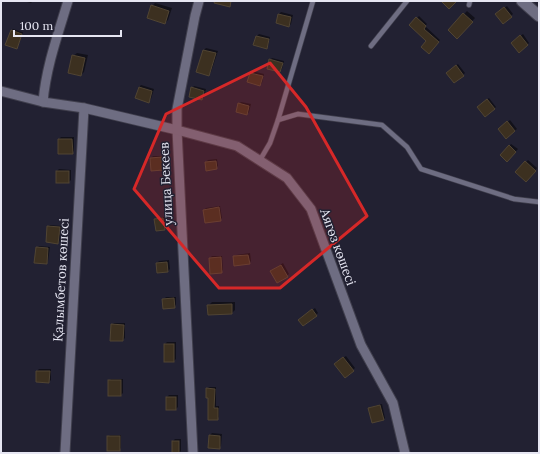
<svg xmlns="http://www.w3.org/2000/svg" width="540" height="454" viewBox="0 0 540 454" font-family="Lora,serif">
	<style>
		.shadow { fill: #0007 }
		.building { fill: #3c3020; stroke: #504433 }
		.lines { fill: none; stroke-linecap: round; stroke-linejoin: round }
		.service-casing { stroke: #403f4d; stroke-width: 6 }
		.minor-casing { stroke: #403f4d; stroke-width: 11 }
		.tertiary-casing { stroke: #403f4d; stroke-width: 13 }
		.service { stroke: #6e6d82; stroke-width: 4.5 }
		.minor { stroke: #6e6d82; stroke-width: 9 }
		.tertiary { stroke: #6e6d82; stroke-width: 11 }
		.marked { fill: #d62828; fill-opacity: 0.2; stroke: #d62828; stroke-width: 3; stroke-linejoin: round }
		.labels { text-anchor: middle; dominant-baseline: central; stroke-width: 3; stroke-linejoin: round; paint-order: stroke }
		.street-label { font-size: 13px; fill: #e6e6f2; stroke: #222132 }
	</style>
	<rect width="100%" height="100%" fill="#222132"/>
	<!-- shadow -->
	<g class="shadow">
		<polygon points="23,1 33,1 31,3"/>
		<polygon points="155,3 172,8 168,20 165,23 152,6"/>
		<polygon points="507,6 513,14 503,23 498,13"/>
		<polygon points="467,11 475,18 457,38 449,30"/>
		<polygon points="281,12 293,15 291,24 289,26 279,14"/>
		<polygon points="419,16 427,24 425,26 440,40 429,53 427,41 410,25"/>
		<polygon points="13,29 23,32 18,46 16,48 11,31"/>
		<polygon points="259,34 270,37 268,46 266,48 257,36"/>
		<polygon points="523,34 529,43 527,45 514,41"/>
		<polygon points="206,48 218,51 211,72 209,74 201,61 204,50"/>
		<polygon points="77,53 88,55 84,72 81,75 73,56"/>
		<polygon points="272,58 284,61 282,69 280,71 270,60"/>
		<polygon points="458,64 465,73 463,75 449,71"/>
		<polygon points="252,71 264,74 262,83 260,85 250,73"/>
		<polygon points="141,85 154,89 151,99 149,101 139,87"/>
		<polygon points="194,86 206,89 204,97 202,99 192,88"/>
		<polygon points="489,98 496,107 494,109 480,105"/>
		<polygon points="241,102 251,104 249,112 247,114 239,104"/>
		<polygon points="510,120 517,129 506,137 501,127"/>
		<polygon points="61,137 74,137 74,151 72,153 59,139"/>
		<polygon points="511,144 518,149 507,161 501,155"/>
		<polygon points="153,156 164,156 165,167 163,169 151,158"/>
		<polygon points="217,159 218,166 216,168 206,162 208,160"/>
		<polygon points="528,160 537,168 526,181 516,172"/>
		<polygon points="59,169 71,170 71,180 69,182 57,171"/>
		<polygon points="220,206 222,218 220,220 204,210 206,208"/>
		<polygon points="165,217 166,227 164,229 155,220 157,218"/>
		<polygon points="50,225 61,226 60,241 58,243 48,227"/>
		<polygon points="39,246 50,247 48,261 46,263 37,248"/>
		<polygon points="250,253 251,261 249,263 234,257 236,255"/>
		<polygon points="212,256 222,256 223,270 221,272 210,258"/>
		<polygon points="169,260 170,269 168,271 157,263 159,261"/>
		<polygon points="283,263 289,274 277,282 271,271"/>
		<polygon points="166,297 176,297 176,305 174,307 164,299"/>
		<polygon points="212,302 235,302 235,310 232,313 209,314 208,306"/>
		<polygon points="315,308 318,313 316,315 302,318"/>
		<polygon points="114,323 125,323 125,338 123,340 112,325"/>
		<polygon points="167,342 176,342 176,359 174,361 165,344"/>
		<polygon points="346,356 355,368 345,377 337,362"/>
		<polygon points="39,369 51,369 51,380 49,382 37,371"/>
		<polygon points="111,379 123,379 123,393 121,395 109,381"/>
		<polygon points="209,387 216,387 216,406 219,406 219,417 217,419 209,397 207,389"/>
		<polygon points="169,395 178,395 178,407 176,409 167,397"/>
		<polygon points="382,404 385,418 383,420 369,409 371,407"/>
		<polygon points="212,433 222,434 221,446 219,448 210,435"/>
		<polygon points="110,435 121,435 121,448 119,450 108,437"/>
		<polygon points="175,439 181,439 181,451 179,453 173,453 173,441"/>
	</g>
	<!-- building -->
	<g class="building">
		<polygon points="215,1 231,1 230,7 214,3"/>
		<polygon points="441,1 457,1 449,9"/>
		<polygon points="151,5 169,11 165,24 147,18"/>
		<polygon points="504,7 512,17 503,24 495,14"/>
		<polygon points="463,13 473,22 457,39 448,30"/>
		<polygon points="278,14 291,17 289,27 276,23"/>
		<polygon points="416,17 426,26 424,29 439,42 429,54 421,47 426,41 409,25"/>
		<polygon points="11,30 22,34 17,49 5,45"/>
		<polygon points="520,35 528,45 519,53 511,43"/>
		<polygon points="256,36 269,39 267,49 253,45"/>
		<polygon points="203,50 216,53 209,76 196,72"/>
		<polygon points="72,55 85,58 81,76 68,73"/>
		<polygon points="269,59 283,63 280,72 267,69"/>
		<polygon points="456,65 464,76 454,83 446,73"/>
		<polygon points="250,73 263,76 260,86 247,82"/>
		<polygon points="139,87 152,91 149,103 135,98"/>
		<polygon points="191,87 204,91 202,100 189,97"/>
		<polygon points="487,99 495,109 485,117 477,107"/>
		<polygon points="238,103 249,106 247,115 236,112"/>
		<polygon points="507,121 515,131 506,139 498,129"/>
		<polygon points="58,139 72,139 73,154 58,154"/>
		<polygon points="509,145 516,152 507,162 500,155"/>
		<polygon points="162,157 163,170 151,171 150,158"/>
		<polygon points="216,161 217,169 206,171 205,162"/>
		<polygon points="525,161 536,171 526,182 515,172"/>
		<rect x="56" y="171" width="13" height="12"/>
		<polygon points="219,207 221,221 205,223 203,210"/>
		<polygon points="163,218 165,230 156,231 154,219"/>
		<polygon points="47,226 60,227 58,244 46,242"/>
		<polygon points="36,247 48,248 47,264 34,263"/>
		<polygon points="248,255 250,264 234,266 233,256"/>
		<polygon points="221,257 222,273 210,274 209,258"/>
		<polygon points="167,262 168,272 157,273 156,263"/>
		<polygon points="281,265 288,277 277,283 270,271"/>
		<polygon points="174,298 175,308 163,309 162,299"/>
		<polygon points="232,304 232,314 208,315 207,305"/>
		<polygon points="312,309 317,316 303,326 298,320"/>
		<polygon points="111,324 124,325 123,341 110,341"/>
		<rect x="164" y="344" width="10" height="18"/>
		<polygon points="343,357 354,371 345,378 334,364"/>
		<polygon points="36,371 50,371 49,383 36,382"/>
		<rect x="108" y="380" width="13" height="16"/>
		<polygon points="206,388 215,389 214,408 218,408 218,420 208,420 208,398 206,398"/>
		<rect x="166" y="397" width="10" height="13"/>
		<polygon points="380,405 384,420 372,423 368,408"/>
		<polygon points="209,435 220,436 220,449 208,448"/>
		<rect x="107" y="436" width="13" height="15"/>
		<rect x="172" y="441" width="7" height="12"/>
	</g>
	<g class="lines">
		<defs>
			<g id="service">
				<polyline points="469,5 470,1"/>
				<polyline points="371,46 407,1"/>
				<polyline points="278,120 298,114 382,125 407,147 421,169 514,199 539,202"/>
				<polyline points="260,160 270,143 278,120 313,1"/>
			</g>
			<g id="minor">
				<path d="M 68,1 C 58,34 46,67 43,102 L 84,108 L 177,130 L 193,453"/>
				<polyline points="199,1 195,16 177,109 177,130 237,146 287,178 311,209 361,345 393,403 405,453"/>
				<polyline points="1,91 43,102"/>
				<polyline points="65,453 84,108"/>
			</g>
			<polyline id="tertiary" points="522,1 539,16"/>
		</defs>
		<!-- service casing -->
		<use href="#service" class="service-casing"/>
		<!-- minor casing -->
		<use href="#minor" class="minor-casing"/>
		<!-- tertiary casing -->
		<use href="#tertiary" class="tertiary-casing"/>
		<!-- service -->
		<use href="#service" class="service"/>
		<!-- minor -->
		<use href="#minor" class="minor"/>
		<!-- tertiary -->
		<use href="#tertiary" class="tertiary"/>
	</g>
	<!-- marked area -->
	<path class="marked" d="M 270,63 L 306,107 L 367,216 L 280,288 L 219,288 L 134,189 L 166,114 Z"/>
	<g class="labels">
		<!-- street labels -->
		<g class="street-label">
			<text transform="translate(166 184) rotate(-93)">улица Бекеев</text>
			<text transform="translate(338 247) rotate(70)">Аягөз көшесі</text>
			<text transform="translate(61 280) rotate(-87)">Қалымбетов көшесі</text>
		</g>
	</g>
	<!-- border -->
	<rect width="540" height="454" fill="none" stroke="#e6e6f2" stroke-width="4"/>
	<!-- scale -->
	<path d="M14 30v6h107v-6" fill="none" stroke="#e6e6f2" stroke-width="2"/>
	<text x="20" y="30" font-size="12" fill="#e6e6f2" stroke="#222132" stroke-width="3" paint-order="stroke">100 m</text>
</svg>
